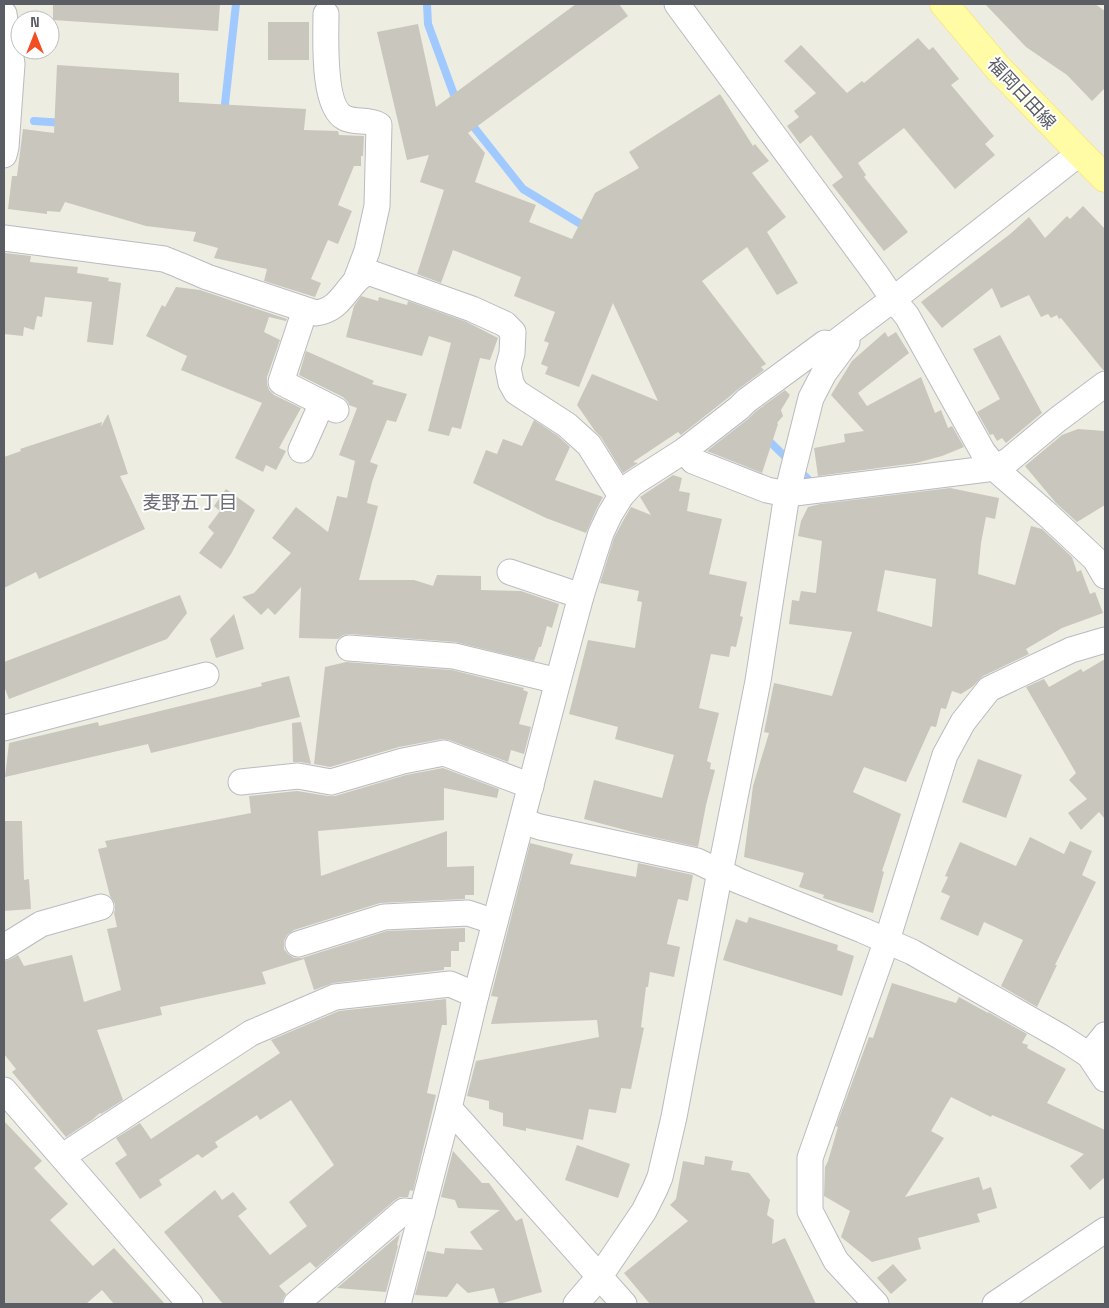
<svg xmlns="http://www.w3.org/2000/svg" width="1109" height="1308" viewBox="0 0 1109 1308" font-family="'Space Grotesk','Noto Sans JP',sans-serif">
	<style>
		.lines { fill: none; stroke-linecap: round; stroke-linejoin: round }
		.stream { stroke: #a0c9ff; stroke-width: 8 }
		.building { fill: #c9c6be; fill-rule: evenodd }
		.minor-casing { stroke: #b9bbc1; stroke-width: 27 }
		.major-casing { stroke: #f9df4e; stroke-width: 29 }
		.minor { stroke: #fff; stroke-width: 25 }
		.major { stroke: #fffca5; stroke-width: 28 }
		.labels { text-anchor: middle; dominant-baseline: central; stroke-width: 4; stroke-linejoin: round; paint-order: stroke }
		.street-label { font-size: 18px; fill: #5a5d63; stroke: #fff }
		.neighbourhood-label { font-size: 19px; fill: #6b6e75; stroke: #fff }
	</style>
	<rect width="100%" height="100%" fill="#eeede1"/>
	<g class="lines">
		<!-- stream -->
		<g class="stream">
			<polyline points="427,4 428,24 457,103"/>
			<polyline points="224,113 236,4"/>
			<polyline points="34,121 65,123"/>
			<polyline points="469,121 523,189 589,229"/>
			<polyline points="765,437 808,479"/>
		</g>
	</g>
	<!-- building -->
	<g class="building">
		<polygon points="53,4 220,4 218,31 53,20"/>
		<polygon points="576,4 619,4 628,16 468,133 485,153 475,182 536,205 529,222 572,239 595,193 639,168 629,152 720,94 753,146 755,144 769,161 752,173 786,217 767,232 798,283 777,295 747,247 702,281 766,364 761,367 764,370 737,390 729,397 681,435 678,432 633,462 638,463 623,473 601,437 595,431 577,405 592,374 658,401 613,303 579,387 545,374 548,367 541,364 549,343 544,341 555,312 514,296 521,277 453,250 441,283 417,274 444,190 420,182 429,155 407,160 377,32 418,24 436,107"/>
		<polygon points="985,4 1095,4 1105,11 1105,88 1092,101 1067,75 1026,47"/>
		<rect x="268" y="22" width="41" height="38"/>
		<polygon points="918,38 929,50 933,47 959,79 951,85 994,136 985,144 995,155 955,189 904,128 858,163 866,175 864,177 908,232 884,251 832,185 843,177 811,135 800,144 787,126 799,117 794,111 816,93 784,61 801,45 847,93 862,81 864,83"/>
		<polygon points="57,65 179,73 179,102 306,109 304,130 338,131 339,135 364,136 363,156 361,156 361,166 354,166 338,205 352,211 338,244 328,240 311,279 321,283 315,297 264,281 267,269 214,258 218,248 193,241 196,232 146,226 65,202 60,212 47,211 47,214 8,209 12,176 17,176 23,129 54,133"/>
		<polygon points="1083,206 1105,229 1105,370 1103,370 1061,318 1059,319 1057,315 1051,318 1048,314 1041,317 1029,295 1001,308 992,288 942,328 921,302 1009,235 1029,217 1045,238 1067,216 1070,219"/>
		<polygon points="5,253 31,256 30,262 78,267 77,273 109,278 108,281 121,283 113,345 87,342 92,302 45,297 42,317 37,316 34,330 24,327 23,336 4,334 4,263"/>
		<polygon points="176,287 200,290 287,319 286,321 269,317 264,332 280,340 267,377 267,384 269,390 274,395 301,408 279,448 286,451 276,470 266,465 263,472 235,458 262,403 181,370 187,356 146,336 162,305 165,307"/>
		<polygon points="361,296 378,301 379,297 407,305 408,301 467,322 498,338 490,360 480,358 461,429 452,427 449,436 428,431 451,343 429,336 422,356 346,337 354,306"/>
		<polygon points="885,332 888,337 896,332 909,353 858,393 867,406 921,377 935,413 941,410 948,428 952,426 964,447 942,456 916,463 818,476 814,448 845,442 844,434 864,431 831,395 852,361"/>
		<polygon points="1000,335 1042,413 1006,443 1002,438 997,441 993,434 990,435 977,412 1000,399 973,349"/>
		<polygon points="306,351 374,381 372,384 407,394 396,422 387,420 370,462 378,465 372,482 367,503 378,506 359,580 414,580 433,586 437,575 481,576 481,590 521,591 559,604 552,628 547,626 541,647 539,647 534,661 455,642 350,634 343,635 338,639 299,638 301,587 275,615 268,608 261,615 242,597 254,593 291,553 272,538 296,507 328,532 337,496 347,498 355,461 339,455 357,408 349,405 348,402 343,397 299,375"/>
		<polygon points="785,390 790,395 781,410 783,416 777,423 778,424 762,473 707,451 748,419 755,412"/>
		<polygon points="108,414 128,474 120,476 145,529 39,579 36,572 4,588 4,457 21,451 20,449 102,422 101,427"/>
		<polygon points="534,420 558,436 570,447 555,480 603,497 597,508 586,533 546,518 473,483 486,450 497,454 503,439 522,446"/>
		<polygon points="1078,429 1105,431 1105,505 1077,522 1056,503 1025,466 1062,435"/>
		<polygon points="673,475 682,478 679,491 690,493 687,511 722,519 709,574 747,582 740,616 743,617 736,647 731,646 729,657 711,654 699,708 719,713 707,761 711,763 710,769 715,770 706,805 698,847 644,835 584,819 594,780 662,798 674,755 615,739 618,727 569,714 588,640 635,648 642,602 637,601 639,591 600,583 614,538 623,521 631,507 651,515 640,497"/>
		<path d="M 950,488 L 999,498 L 995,519 L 986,517 L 981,543 L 978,574 L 1015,585 L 1031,526 L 1042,529 L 1072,557 L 1077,572 L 1081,570 L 1090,594 L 1095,592 L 1103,613 L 1062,628 L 1026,649 L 1029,654 L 983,676 L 972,687 L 961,694 L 952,691 L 946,709 L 941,708 L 936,727 L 931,726 L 906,782 L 864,767 L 853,792 L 901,814 L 882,871 L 884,872 L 873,913 L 823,898 L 824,895 L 799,887 L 804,873 L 744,857 L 753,786 L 769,733 L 764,732 L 774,683 L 832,696 L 852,632 L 789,624 L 792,600 L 799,601 L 801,591 L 816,593 L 822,541 L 798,536 L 801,521 L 808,507 L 820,504 ZM 885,570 L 936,579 L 932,627 L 877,611 Z"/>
		<polygon points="226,489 255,510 231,554 221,569 199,553 214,533 208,527 220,511 214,506"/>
		<polygon points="180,595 187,613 167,639 9,699 4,686 4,662"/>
		<polygon points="234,614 244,649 216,658 210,639"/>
		<polygon points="1105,659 1105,819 1099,812 1081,830 1068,813 1087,799 1069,780 1076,773 1026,687 1044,679 1049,687 1081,669 1083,672"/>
		<polygon points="346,662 452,670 524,688 523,690 528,692 519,724 531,727 524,754 511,750 508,762 449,740 442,739 399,747 330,767 314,764 325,667"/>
		<polygon points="289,676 300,717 151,753 148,744 5,777 9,743 98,722 99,726 262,686 261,683"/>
		<polygon points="301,722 311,764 300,762 293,762 292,723"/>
		<polygon points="978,759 1022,775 1006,818 962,802"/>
		<polygon points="443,768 499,789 497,798 444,788 444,820 318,831 321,876 447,831 447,867 474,866 474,895 465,895 465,899 380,903 294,930 287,935 284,941 284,949 288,954 294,958 302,958 387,931 465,928 465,942 459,942 459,951 451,951 451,967 444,967 444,970 333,983 314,990 304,959 262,972 266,984 160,1007 162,1015 97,1030 123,1100 101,1114 100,1113 92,1120 66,1137 12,1072 16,1069 4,1054 4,961 11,959 18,955 24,966 72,955 84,1002 121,990 107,929 117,927 114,913 115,910 115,904 110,896 98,849 107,847 105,841 251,813 249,796 297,791 328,796 335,796 406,775"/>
		<polygon points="4,821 22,821 24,880 29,879 31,909 4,911"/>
		<polygon points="1030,837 1064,854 1070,841 1092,851 1082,875 1096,882 1055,965 1057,965 1037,1007 1001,986 1023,940 984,922 978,936 940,919 950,896 941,892 948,877 945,876 960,842 1016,866"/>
		<polygon points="530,843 573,854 570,864 636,877 638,863 693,875 688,901 678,899 667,944 680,947 674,977 650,972 648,987 646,987 641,1027 644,1028 631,1089 621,1088 616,1113 589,1109 583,1140 526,1128 526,1131 503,1126 503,1113 489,1109 489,1101 467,1096 476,1061 599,1037 597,1020 491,1024 498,997 491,996"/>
		<polygon points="749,917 838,945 837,950 854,956 842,996 723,960 736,919 747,923"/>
		<polygon points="892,983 956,1003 959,997 988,1013 988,1012 1027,1034 1022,1043 1028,1045 1027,1048 1066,1069 1047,1103 1105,1130 1105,1177 1090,1190 1070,1166 1084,1154 992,1115 991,1117 951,1097 931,1131 944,1138 905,1197 979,1177 983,1190 991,1187 997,1208 977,1214 980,1222 918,1238 921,1249 872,1262 841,1237 850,1211 824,1196 825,1167 828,1161 838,1127 836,1126 856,1072 869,1037 873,1038"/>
		<polygon points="446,999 447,1025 442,1025 427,1093 436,1095 413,1191 410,1190 408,1197 400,1197 395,1200 316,1268 310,1262 279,1286 286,1294 283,1299 282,1304 223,1304 164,1232 215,1190 222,1200 233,1192 247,1209 238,1216 270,1255 307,1226 289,1202 334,1165 291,1100 260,1120 257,1115 215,1142 218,1147 202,1158 198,1154 159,1180 162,1185 140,1199 115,1163 127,1155 116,1138 140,1123 151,1139 280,1053 271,1040 339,1011"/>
		<polygon points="4,1121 42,1161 34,1168 68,1204 50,1220 93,1266 114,1248 165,1304 114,1304 102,1290 86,1304 4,1304"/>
		<polygon points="577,1145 630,1164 618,1198 565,1180"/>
		<polygon points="453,1151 482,1183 489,1183 516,1221 522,1218 542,1292 499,1304 494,1288 468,1293 457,1283 447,1297 415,1295 427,1251 444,1254 445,1248 483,1250 470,1232 500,1210 458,1208 455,1200 441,1197"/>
		<polygon points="705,1156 733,1161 731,1170 749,1173 770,1200 767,1215 774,1220 772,1244 785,1238 816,1304 650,1304 624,1273 688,1221 670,1205 676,1199 683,1161 704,1165"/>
		<polygon points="400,1234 397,1245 398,1246 386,1292 337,1288"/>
		<polygon points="893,1264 907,1280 891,1294 877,1278"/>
	</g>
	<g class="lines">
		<defs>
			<g id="minor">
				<polyline points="677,4 878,277 893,299 907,316 983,452 1000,473 1048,515 1095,559 1105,576"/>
				<polyline points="4,14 12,64 6,147 4,155"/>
				<path d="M 326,14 C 326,36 322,107 345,118 C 355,123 369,119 379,125 L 377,206 L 367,251 L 356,280"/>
				<path d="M 4,238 L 164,259 L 179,265 L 207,277 L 316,313 C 337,310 342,296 355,282 C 358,278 363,275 368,272 L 472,309 L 505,324 L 513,332 L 512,353 L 508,368 L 511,383 L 516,392 L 567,425 L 589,445 L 621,496"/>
				<polyline points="305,310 281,382 336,410"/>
				<polyline points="832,345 904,291 1080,153"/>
				<polyline points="301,450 322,403"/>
				<polyline points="685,450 693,461 767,490 787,494 995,468 1009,460 1057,420 1105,384"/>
				<polyline points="510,572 581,596"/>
				<polyline points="349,648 454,656 558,681"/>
				<polyline points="4,728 206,675"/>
				<polyline points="241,782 298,776 331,782 403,761 444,753 531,786"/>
				<polyline points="522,821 540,827 697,861 739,881 862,930 912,952 1061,1037 1089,1055 1105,1079"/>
				<polyline points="298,944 384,917 468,913 495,922"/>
				<polyline points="4,947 41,924 101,907"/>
				<polyline points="1089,1055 1105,1035"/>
				<polyline points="4,1090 190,1304"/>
				<polyline points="449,1108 624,1304"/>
				<polyline points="63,1156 251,1033 335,997 450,984 476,995"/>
				<polyline points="296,1304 404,1211 422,1213"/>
				<polyline points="398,1304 449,1108 476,995 558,681 581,596 601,533 610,514 621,496 632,484 685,450 739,408 746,401 825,343 832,345 847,342 824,373 811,398 787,494 758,681 724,853 718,882 674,1117 660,1177 655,1189 644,1211 600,1276 576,1304"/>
				<polyline points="876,1304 836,1261 810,1211 810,1158 887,940 945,755 963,722 989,689 1071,650 1105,640"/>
				<polyline points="995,1304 1105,1230"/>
			</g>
			<polyline id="major" points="944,4 998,68 1080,153 1105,178"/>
		</defs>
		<!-- minor casing -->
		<use href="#minor" class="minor-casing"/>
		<!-- major casing -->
		<use href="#major" class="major-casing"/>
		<!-- minor -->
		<use href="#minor" class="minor"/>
		<!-- major -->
		<use href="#major" class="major"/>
	</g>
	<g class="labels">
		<!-- street labels -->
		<g class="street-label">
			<text transform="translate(1022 93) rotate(47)">福岡日田線</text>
		</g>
		<!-- neighbourhood labels -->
		<g class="neighbourhood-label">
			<text x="190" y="502">麦野五丁目</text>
		</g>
	</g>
	<!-- border -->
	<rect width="1109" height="1308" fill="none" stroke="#5a5d63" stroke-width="10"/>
	<!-- north arrow -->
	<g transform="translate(35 35)"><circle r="24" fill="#ffffff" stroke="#bdbec1"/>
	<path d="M0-4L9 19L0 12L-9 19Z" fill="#f34d22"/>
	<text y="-8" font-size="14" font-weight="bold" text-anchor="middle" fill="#5a5d63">N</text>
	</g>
</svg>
